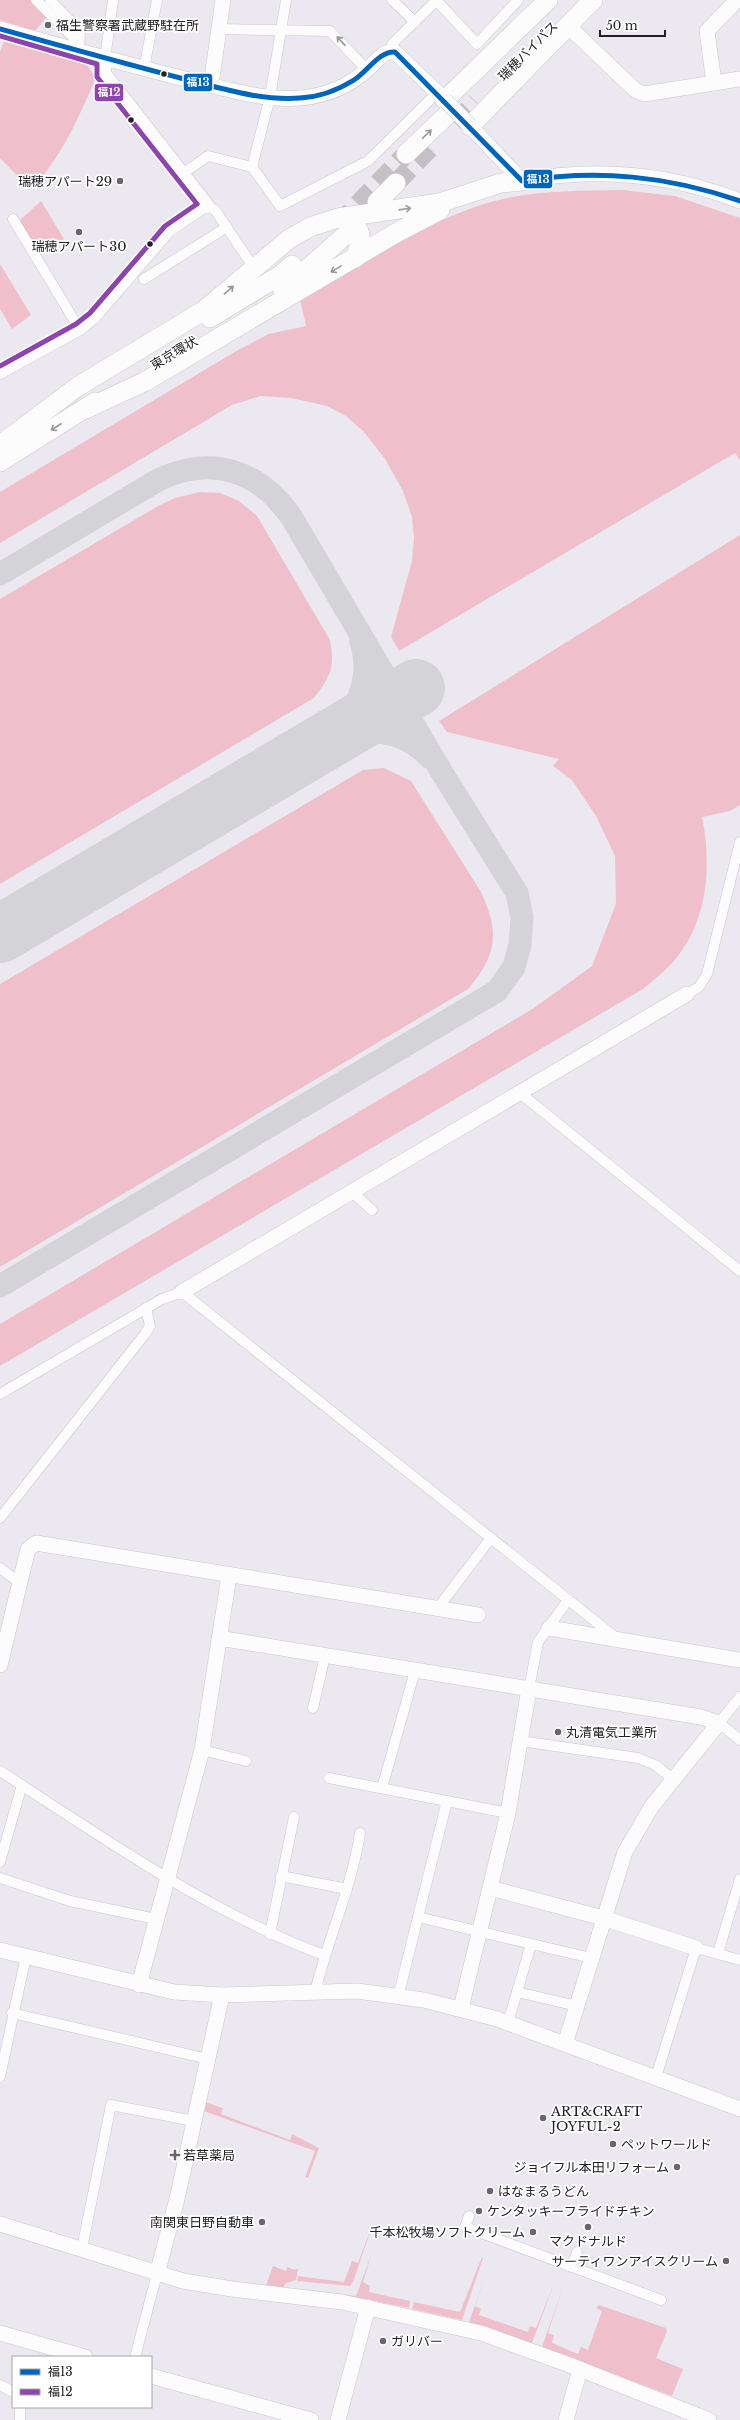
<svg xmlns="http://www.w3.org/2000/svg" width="740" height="2420" viewBox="0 0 740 2420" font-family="'Libre Baskerville','Noto Sans JP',serif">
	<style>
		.green { fill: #efc0cb }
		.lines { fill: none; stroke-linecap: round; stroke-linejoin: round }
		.taxiway { stroke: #d4d3d7; stroke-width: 23 }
		.runway { stroke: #d4d3d7; stroke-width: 58 }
		.highway-tunnel { stroke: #c3c1c6; stroke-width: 19; stroke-dasharray: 19 10; stroke-linecap: butt }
		.street-casing { stroke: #c9c7cc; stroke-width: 11 }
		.secondary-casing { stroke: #c9c7cc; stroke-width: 16 }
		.highway-casing { stroke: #c9c7cc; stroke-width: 20 }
		.street { stroke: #fcfcfd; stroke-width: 10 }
		.secondary { stroke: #fcfcfd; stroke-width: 15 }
		.highway { stroke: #fcfcfd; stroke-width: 19 }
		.secondary-bridge-casing { stroke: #c9c7cc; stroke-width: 16; stroke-linecap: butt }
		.secondary-bridge { stroke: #fcfcfd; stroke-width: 15 }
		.bus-1-casing { stroke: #fff; stroke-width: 8 }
		.bus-2-casing { stroke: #fff; stroke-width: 8 }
		.bus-1 { stroke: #0065bd; stroke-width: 5 }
		.bus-2 { stroke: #8e44ad; stroke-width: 5 }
		.oneway { stroke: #99999b }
		.poi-dot { fill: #68666a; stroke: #fff; stroke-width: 1.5 }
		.bus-dot { fill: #212023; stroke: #fff; stroke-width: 1.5 }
		.labels { text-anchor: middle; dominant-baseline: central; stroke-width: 3.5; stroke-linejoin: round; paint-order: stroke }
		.poi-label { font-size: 13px; fill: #212023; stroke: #fff; text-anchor: start }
		.street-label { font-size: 13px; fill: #212023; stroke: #fff }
		.line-badge { stroke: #fff; stroke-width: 1.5 }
		.badge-label { font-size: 11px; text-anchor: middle; font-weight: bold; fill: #fff }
	</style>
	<rect width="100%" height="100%" fill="#ebe9ef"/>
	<!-- green -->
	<g class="green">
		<polygon points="0,0 33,0 48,15 35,31 0,20"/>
		<path d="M 4,40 L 82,58 L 96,78 C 78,119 63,153 34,187 L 28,187 L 0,158 L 0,52 Z"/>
		<path d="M 622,190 L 675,196 L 740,218 L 740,460 L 735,453 L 399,651 L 391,637 L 412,561 L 414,538 L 412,517 L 403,491 L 385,459 L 364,432 L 346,416 L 327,406 L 291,398 L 261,396 L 232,405 L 0,543 L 0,492 L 238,350 L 269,334 L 306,326 L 300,300 C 359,266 422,223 487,203 C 531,190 577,191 622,190 Z"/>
		<polygon points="41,201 64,239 40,255 19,221"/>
		<polygon points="0,264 31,315 12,329 0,309"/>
		<path d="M 200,492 L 220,493 L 239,501 L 257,516 L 330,640 C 335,667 331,676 314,698 L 0,884 L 0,599 L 158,506 L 175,498 Z"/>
		<path d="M 740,535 L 740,805 L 730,811 L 702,817 C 712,866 708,923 673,962 C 664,972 653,981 643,989 L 0,1366 L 0,1324 L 534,1008 L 592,966 L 616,904 L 615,856 L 596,816 L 572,780 L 553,766 L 559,759 L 447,732 L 439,721 Z"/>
		<path d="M 384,768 L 411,781 L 481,892 C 500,933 497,955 468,989 L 0,1267 L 0,984 L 363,770 Z"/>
		<polygon points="205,2102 223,2108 221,2114 290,2140 292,2134 319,2148 308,2178 305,2177 315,2151 201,2110"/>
		<polygon points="375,2218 353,2282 350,2286 297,2281 298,2276 344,2282 352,2261 358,2263"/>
		<polygon points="372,2253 363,2282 370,2286 369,2292 410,2301 409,2308 355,2297 294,2288 356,2296"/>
		<polygon points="482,2257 483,2258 462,2320 412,2309 414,2302 460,2312"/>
		<polygon points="491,2260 475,2306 481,2309 479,2315 528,2332 530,2326 536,2328 554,2284 532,2343 469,2322"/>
		<polygon points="273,2266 286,2271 287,2267 295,2270 298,2268 296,2280 286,2283 283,2288 265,2288"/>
		<polygon points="563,2287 548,2333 554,2335 552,2343 578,2354 581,2347 588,2350 602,2311 596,2308 599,2305 666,2328 667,2331 656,2358 683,2369 672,2396 542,2347"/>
	</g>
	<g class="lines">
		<!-- taxiway -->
		<g class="taxiway">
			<path d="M 0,574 L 160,479 C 212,455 259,470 292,518 L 441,771 L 517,893 L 522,917 L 520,945 L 514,967 L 497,991 L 0,1286"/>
			<path d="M 328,738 C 356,716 373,678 361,642"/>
			<path d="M 323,743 C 359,727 400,726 429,757"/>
		</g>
		<!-- runway -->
		<polyline class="runway" points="0,934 416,688"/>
		<!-- highway-tunnel -->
		<g class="highway-tunnel">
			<polyline points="455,123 476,102"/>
			<polyline points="396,183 436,142"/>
			<polyline points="338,225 406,154"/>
		</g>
		<defs>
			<g id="street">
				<polyline points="36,0 72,36 79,51"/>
				<polyline points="50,0 80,31 79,51"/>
				<polyline points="392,0 415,22"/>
				<polyline points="437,1 477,44 518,0"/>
				<polyline points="218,29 330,31 367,70"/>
				<polyline points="391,51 392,44 437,0"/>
				<polyline points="105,59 113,0"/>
				<polyline points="144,69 157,0"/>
				<polyline points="252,167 270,97 286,0"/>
				<polyline points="182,174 208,156 252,167 280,206 368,161 437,93"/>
				<polyline points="13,219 80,330"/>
				<polyline points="144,279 227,227"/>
				<polyline points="0,374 80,330 95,318 170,231 207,206 215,210 254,268"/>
				<polyline points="687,994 699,987 707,974 740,842"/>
				<polyline points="520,1093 740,1271"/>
				<polyline points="352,1192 372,1210"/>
				<polyline points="182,1292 615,1637"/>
				<polyline points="0,1394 162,1299 182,1292"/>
				<polyline points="0,1518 145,1334 150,1326 146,1308"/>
				<polyline points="0,1568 20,1583"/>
				<polyline points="437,1609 491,1538"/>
				<polyline points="529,1689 538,1642 568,1600"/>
				<polyline points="740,1697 719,1723 740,1740"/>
				<polyline points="313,1708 325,1656"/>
				<polyline points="520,1741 638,1758 655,1765 673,1779"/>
				<polyline points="202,1750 246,1761"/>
				<path d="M 0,1771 C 102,1837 209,1913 324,1955"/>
				<polyline points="329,1778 508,1813"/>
				<polyline points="382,1788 415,1671"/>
				<polyline points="0,1862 22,1785"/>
				<polyline points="281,1876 347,1889"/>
				<polyline points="0,1878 70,1901 156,1919"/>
				<polyline points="418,1917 591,1958"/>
				<polyline points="270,1934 294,1817"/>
				<polyline points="718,1953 740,1879"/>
				<path d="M 315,1992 C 328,1938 352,1887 360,1833"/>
				<polyline points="517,1992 577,2006"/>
				<polyline points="398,1997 447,1801"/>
				<polyline points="12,2013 208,2059"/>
				<polyline points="508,2023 531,1944"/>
				<polyline points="0,2077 26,1956"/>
				<polyline points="656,2077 696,1948 740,1960"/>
				<polyline points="469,2216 465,2227 661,2300"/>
				<polyline points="82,2248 111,2105 194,2121"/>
				<polyline points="566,2265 572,2267 577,2252"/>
				<polyline points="135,2357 157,2274"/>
				<polyline points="0,2385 13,2392"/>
				<polyline points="20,2420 20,2407"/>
			</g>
			<g id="secondary">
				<polyline points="567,25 635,90 644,94 740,79"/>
				<path d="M 0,29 C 64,47 128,65 193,81 C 226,89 265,101 300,98 C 325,96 349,86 368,69 C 376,62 383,50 395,52 L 445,100"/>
				<polyline points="105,59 103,73 106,77 207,206"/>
				<polyline points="714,83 707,31 737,0"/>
				<polyline points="211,85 223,0"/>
				<path d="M 470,126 L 522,181 C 596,167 670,174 740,201"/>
				<polyline points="182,1292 687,994"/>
				<polyline points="549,1628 740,1660"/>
				<polyline points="219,1638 701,1717 719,1723 652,1806 625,1852 565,2044"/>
				<polyline points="0,1665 28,1549 36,1543 478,1615"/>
				<polyline points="490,1888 508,1813 529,1689"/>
				<polyline points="0,1950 174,1992 222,1995 357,1991 424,2000 497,2019 740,2109"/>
				<polyline points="139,1985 202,1750 229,1576"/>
				<polyline points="461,2008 490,1888 603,1918 696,1948"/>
				<polyline points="0,2224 183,2281 232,2289 342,2302 481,2333 567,2364 709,2420"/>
				<polyline points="157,2274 177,2199 222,1995"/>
				<polyline points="0,2333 85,2357"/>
				<polyline points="151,2376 311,2420"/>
				<polyline points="338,2420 368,2307"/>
				<polyline points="566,2420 580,2369"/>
			</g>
			<g id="highway">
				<polyline points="445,100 548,0"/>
				<polyline points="470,126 593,0"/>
				<polyline points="406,154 447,115"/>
				<polyline points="377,202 396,183"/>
				<path d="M 338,218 C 363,225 364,235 355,258"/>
				<polyline points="282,288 298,277 342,238"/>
				<polyline points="210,318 279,276 292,265"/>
				<polyline points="86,409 146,381 396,233 440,210"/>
				<polyline points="0,445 77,387 203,311 289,239 310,227 338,218 439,203 501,183 522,181"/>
				<polyline points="0,462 95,402"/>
			</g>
		</defs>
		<!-- street casing -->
		<use href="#street" class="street-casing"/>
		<!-- secondary casing -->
		<use href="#secondary" class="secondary-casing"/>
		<!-- highway casing -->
		<use href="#highway" class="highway-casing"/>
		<!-- street -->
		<use href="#street" class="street"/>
		<!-- secondary -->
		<use href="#secondary" class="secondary"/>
		<!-- highway -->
		<use href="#highway" class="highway"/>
		<defs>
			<polyline id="secondary-bridge" points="445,100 470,126"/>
		</defs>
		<!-- secondary-bridge casing -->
		<use href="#secondary-bridge" class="secondary-bridge-casing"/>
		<!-- secondary-bridge -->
		<use href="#secondary-bridge" class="secondary-bridge"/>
		<defs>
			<path id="bus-1" d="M 0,29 C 61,46 122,63 184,79 C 221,88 260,101 300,98 C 319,97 338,90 354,80 C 367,72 379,51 395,52 L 522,181 C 598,169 668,176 740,201"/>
			<polyline id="bus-2" points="0,36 97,64 97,77 197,204 165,226 90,313 76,324 0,366"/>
		</defs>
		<!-- bus-1 casing -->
		<use href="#bus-1" class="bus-1-casing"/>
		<!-- bus-2 casing -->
		<use href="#bus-2" class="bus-2-casing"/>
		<!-- bus-1 -->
		<use href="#bus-1" class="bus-1"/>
		<!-- bus-2 -->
		<use href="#bus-2" class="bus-2"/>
	</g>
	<!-- one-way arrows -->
	<defs><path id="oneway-shaft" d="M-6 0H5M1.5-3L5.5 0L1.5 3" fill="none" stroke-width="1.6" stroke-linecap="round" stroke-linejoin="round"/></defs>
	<g class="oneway">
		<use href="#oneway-shaft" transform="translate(341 41) rotate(-133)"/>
		<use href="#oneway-shaft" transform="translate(427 134) rotate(-44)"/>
		<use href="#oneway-shaft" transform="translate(405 209) rotate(-8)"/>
		<use href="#oneway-shaft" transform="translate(336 269) rotate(149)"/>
		<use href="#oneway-shaft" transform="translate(229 290) rotate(-41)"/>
		<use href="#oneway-shaft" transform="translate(56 427) rotate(147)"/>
	</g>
	<!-- markers -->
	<g class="poi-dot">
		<circle cx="48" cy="25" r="4"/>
		<circle cx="120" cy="181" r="4"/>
		<circle cx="79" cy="232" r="4"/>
		<circle cx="558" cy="1732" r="4"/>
		<circle cx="543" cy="2118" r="4"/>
		<circle cx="613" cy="2144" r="4"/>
		<path d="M173 2149h4v4h4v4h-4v4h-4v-4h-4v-4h4z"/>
		<circle cx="677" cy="2167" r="4"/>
		<circle cx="490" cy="2191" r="4"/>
		<circle cx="479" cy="2211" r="4"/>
		<circle cx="262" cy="2222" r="4"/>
		<circle cx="588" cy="2227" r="4"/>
		<circle cx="533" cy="2232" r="4"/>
		<circle cx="726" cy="2261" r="4"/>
		<circle cx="383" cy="2341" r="4"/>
	</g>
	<g class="bus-dot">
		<circle cx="164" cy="74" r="3.5"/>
		<circle cx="131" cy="120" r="3.5"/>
		<circle cx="150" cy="244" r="3.5"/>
	</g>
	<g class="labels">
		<!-- poi labels -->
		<g class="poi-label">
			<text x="56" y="25">福生警察署武蔵野駐在所</text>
			<text x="112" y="181" text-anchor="end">瑞穂アパート29</text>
			<text x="79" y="246" text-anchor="middle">瑞穂アパート30</text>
			<text x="566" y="1732">丸清電気工業所</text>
			<text x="551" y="2111">ART&amp;CRAFT<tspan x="551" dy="15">JOYFUL-2</tspan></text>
			<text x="621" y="2144">ペットワールド</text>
			<text x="183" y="2155">若草薬局</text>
			<text x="669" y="2167" text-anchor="end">ジョイフル本田リフォーム</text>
			<text x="498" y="2191">はなまるうどん</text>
			<text x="487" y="2211">ケンタッキーフライドチキン</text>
			<text x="254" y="2222" text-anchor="end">南関東日野自動車</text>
			<text x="525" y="2232" text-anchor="end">千本松牧場ソフトクリーム</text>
			<text x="588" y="2241" text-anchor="middle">マクドナルド</text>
			<text x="718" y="2261" text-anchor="end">サーティワンアイスクリーム</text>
			<text x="391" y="2341">ガリバー</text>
		</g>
		<!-- street labels -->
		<g class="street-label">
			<text transform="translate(528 51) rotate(-45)">瑞穂バイパス</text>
			<text transform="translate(174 353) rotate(-31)">東京環状</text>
		</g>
	</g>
	<g class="line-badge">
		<rect x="183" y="73" width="30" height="19" rx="4" fill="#0065bd"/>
		<rect x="94" y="83" width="30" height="19" rx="4" fill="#8e44ad"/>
		<rect x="523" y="169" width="30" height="20" rx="4" fill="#0065bd"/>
	</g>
	<g class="badge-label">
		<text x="198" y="86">福13</text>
		<text x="109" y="96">福12</text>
		<text x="538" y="183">福13</text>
	</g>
	<!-- legend -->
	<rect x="12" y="2356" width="140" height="52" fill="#ffffff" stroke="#a6a6a7"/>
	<rect x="20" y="2369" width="20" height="6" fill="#0065bd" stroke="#a6a6a7"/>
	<text x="48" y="2376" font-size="12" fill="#212023">福13</text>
	<rect x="20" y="2389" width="20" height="6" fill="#8e44ad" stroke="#a6a6a7"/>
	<text x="48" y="2396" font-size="12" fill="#212023">福12</text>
	<!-- scale -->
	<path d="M600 30v6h65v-6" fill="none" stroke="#212023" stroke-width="2"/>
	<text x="606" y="30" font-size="12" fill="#212023" stroke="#ffffff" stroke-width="3" paint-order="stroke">50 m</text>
</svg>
